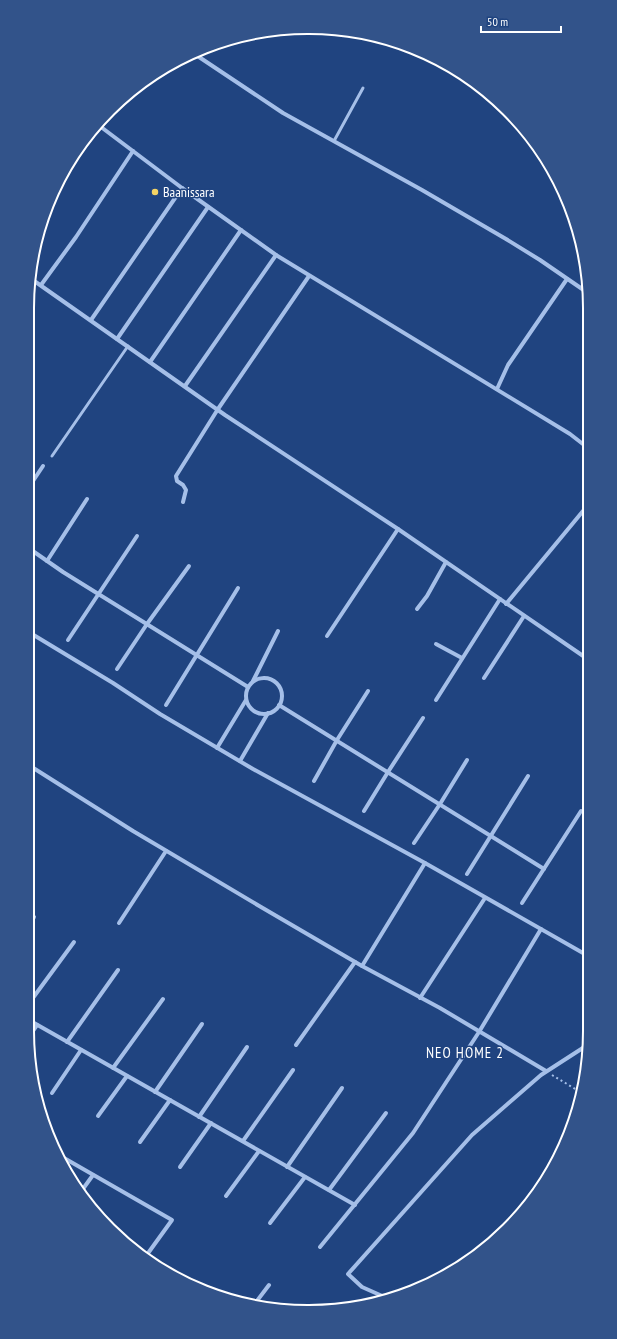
<svg xmlns="http://www.w3.org/2000/svg" width="617" height="1339" viewBox="0 0 617 1339" font-family="'PT Sans Narrow',sans-serif">
	<style>
		.lines { fill: none; stroke-linecap: round; stroke-linejoin: round }
		.path { stroke: #a5bfe8; stroke-width: 2; stroke-dasharray: 2 3; stroke-linecap: butt }
		.lane { stroke: #a5bfe8; stroke-width: 3 }
		.street { stroke: #a5bfe8; stroke-width: 4 }
		.poi-dot { fill: #f5d465; stroke: #204480; stroke-width: 1.5 }
		.labels { text-anchor: middle; dominant-baseline: central; stroke-width: 3; stroke-linejoin: round; paint-order: stroke }
		.poi-label { font-size: 14px; fill: #fff; stroke: #204480; text-anchor: start }
		.neighbourhood-label { font-size: 15px; letter-spacing: 1px; fill: #fff; stroke: #204480 }
		.rim { fill: none; stroke: #fff; stroke-width: 2 }
	</style>
	<rect width="100%" height="100%" fill="#204480"/>
	<g class="lines">
		<!-- path -->
		<polyline class="path" points="552,1075 582,1093"/>
		<!-- lane -->
		<g class="lane">
			<polyline points="334,141 363,88"/>
			<polyline points="52,456 128,346"/>
		</g>
		<!-- street -->
		<g class="street">
			<polyline points="193,53 283,113 422,190 506,239 540,260 588,293"/>
			<polyline points="97,124 182,188 276,255 570,434 588,448"/>
			<polyline points="30,278 225,415 398,529 589,660"/>
			<polyline points="41,285 76,237 133,151"/>
			<polyline points="91,320 182,188"/>
			<polyline points="117,339 208,207"/>
			<polyline points="150,362 241,230"/>
			<polyline points="185,386 276,255"/>
			<polyline points="497,389 508,365 567,279"/>
			<polyline points="27,490 43,466"/>
			<polyline points="183,502 186,490 183,485 177,481 176,476 218,409 309,276"/>
			<polyline points="27,547 63,572 248,687"/>
			<polyline points="47,561 87,499"/>
			<polyline points="506,604 588,505"/>
			<polyline points="417,609 427,596 446,562"/>
			<polyline points="27,631 113,683 160,714 253,769 425,863 590,957"/>
			<polyline points="327,636 398,529"/>
			<polyline points="68,640 137,536"/>
			<polyline points="436,644 462,658"/>
			<polyline points="117,669 147,624 189,566"/>
			<polyline points="484,678 524,616"/>
			<circle cx="264" cy="696" r="18"/>
			<polyline points="253,681 278,631"/>
			<polyline points="436,700 500,599"/>
			<polyline points="166,705 238,588"/>
			<polyline points="279,705 544,869"/>
			<polyline points="217,748 246,700"/>
			<polyline points="240,761 268,713"/>
			<polyline points="27,764 133,831 261,907 362,966 440,1008 546,1071"/>
			<polyline points="314,781 337,740 368,691"/>
			<polyline points="589,787 589,788"/>
			<polyline points="364,811 388,772 423,718"/>
			<polyline points="414,843 440,804 467,760"/>
			<polyline points="467,874 528,776"/>
			<polyline points="522,903 581,811"/>
			<polyline points="119,923 166,851"/>
			<polyline points="27,927 34,917"/>
			<polyline points="362,966 425,863"/>
			<polyline points="420,998 485,898"/>
			<polyline points="27,1006 74,942"/>
			<polyline points="27,1019 355,1205"/>
			<polyline points="28,1038 37,1025"/>
			<polyline points="67,1042 118,970"/>
			<polyline points="296,1045 355,962"/>
			<polyline points="113,1068 163,999"/>
			<polyline points="155,1092 202,1024"/>
			<polyline points="52,1093 81,1050"/>
			<polyline points="98,1116 127,1076"/>
			<polyline points="199,1117 247,1047"/>
			<polyline points="243,1141 293,1070"/>
			<polyline points="140,1142 170,1100"/>
			<polyline points="57,1154 172,1220 146,1256"/>
			<polyline points="180,1167 211,1123"/>
			<polyline points="287,1167 342,1088"/>
			<polyline points="329,1190 386,1113"/>
			<polyline points="80,1193 93,1175"/>
			<polyline points="226,1196 259,1151"/>
			<polyline points="270,1223 305,1177"/>
			<polyline points="320,1247 413,1133 479,1032 541,929"/>
			<polyline points="389,1299 362,1287 348,1274 472,1135 541,1075 589,1044"/>
			<polyline points="253,1306 269,1285"/>
		</g>
	</g>
	<!-- markers -->
	<circle class="poi-dot" cx="155" cy="192" r="4"/>
	<g class="labels">
		<!-- poi labels -->
		<g class="poi-label">
			<text x="163" y="192">Baanissara</text>
		</g>
		<!-- neighbourhood labels -->
		<g class="neighbourhood-label">
			<text x="465" y="1052">NEO HOME 2</text>
		</g>
	</g>
	<!-- crop -->
	<path d="M0 0H617V1339H0ZM308 34H309A274 274 0 0 1 583 308V1031A274 274 0 0 1 309 1305H308A274 274 0 0 1 34 1031V308A274 274 0 0 1 308 34Z" fill="#32538a" fill-rule="evenodd"/>
	<path class="rim" d="M308 34H309A274 274 0 0 1 583 308V1031A274 274 0 0 1 309 1305H308A274 274 0 0 1 34 1031V308A274 274 0 0 1 308 34Z"/>
	<!-- scale -->
	<path d="M481 26v6h80v-6" fill="none" stroke="#ffffff" stroke-width="2"/>
	<text x="487" y="26" font-size="12" fill="#ffffff" stroke="#204480" stroke-width="3" paint-order="stroke">50 m</text>
</svg>
